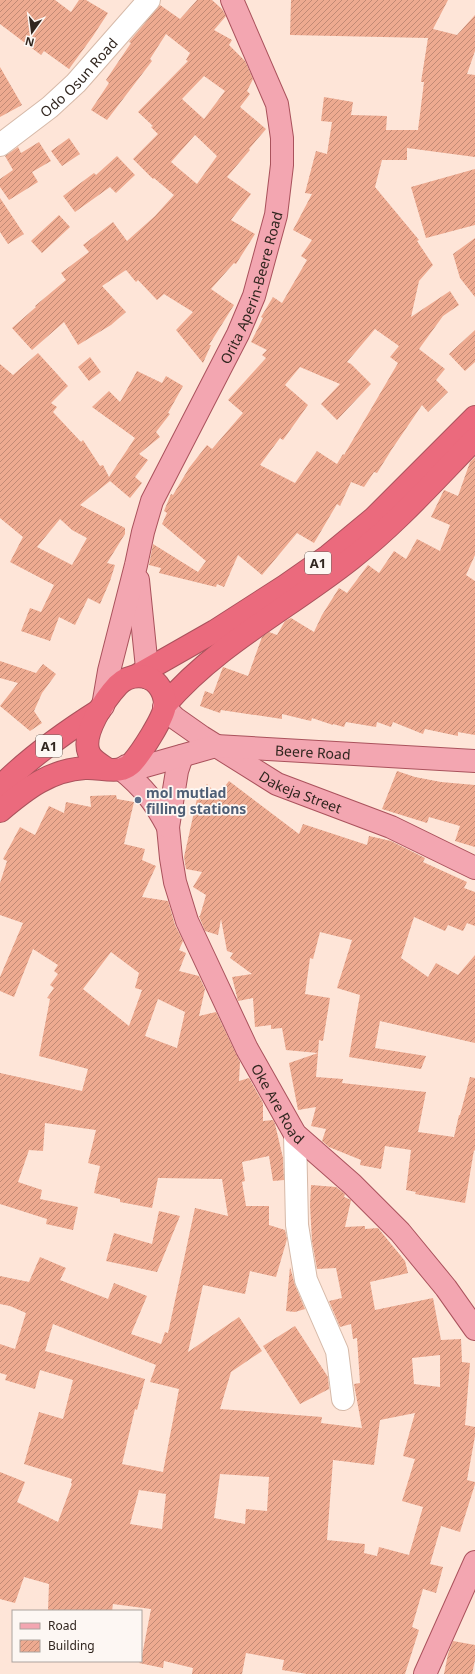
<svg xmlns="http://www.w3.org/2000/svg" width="475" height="1674" viewBox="0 0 475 1674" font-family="'Noto Sans',sans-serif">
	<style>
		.building { fill: url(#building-hatch); fill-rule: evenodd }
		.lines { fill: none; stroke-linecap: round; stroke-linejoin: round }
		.minor-casing { stroke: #d6b9a8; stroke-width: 24 }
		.major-casing { stroke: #aa525c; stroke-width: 24 }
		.highway-casing { stroke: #aa525c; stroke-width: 24 }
		.minor { stroke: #fff; stroke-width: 22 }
		.major { stroke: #f3a6b1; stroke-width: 22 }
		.highway { stroke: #eb6a7d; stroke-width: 22 }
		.service-dot { fill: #5c6f8a; stroke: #fdf7f3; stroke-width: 1.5 }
		.labels { text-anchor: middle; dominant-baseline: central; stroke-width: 3.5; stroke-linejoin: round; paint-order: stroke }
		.shield { fill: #fdf7f3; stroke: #6e655f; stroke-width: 1 }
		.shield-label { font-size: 13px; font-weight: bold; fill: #31261f }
		.street-label { font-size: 14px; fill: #31261f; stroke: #fdf7f3 }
		.service-label { font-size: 14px; font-weight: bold; fill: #4e5e75; stroke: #fdf7f3; text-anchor: start }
	</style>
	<defs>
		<pattern id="building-hatch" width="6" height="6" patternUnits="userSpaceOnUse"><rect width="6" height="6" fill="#edaa90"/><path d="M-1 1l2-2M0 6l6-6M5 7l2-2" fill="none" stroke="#c18a75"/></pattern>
	</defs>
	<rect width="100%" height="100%" fill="#fee5d8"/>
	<!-- building -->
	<g class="building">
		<polygon points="0,0 55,0 71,12 79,0 86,0 108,13 93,36 69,69 44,51 41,55 0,24"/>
		<path d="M 197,0 L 212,0 L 222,9 L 226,16 L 214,30 L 232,40 L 229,45 L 245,61 L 253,79 L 247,91 L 250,94 L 240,107 L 266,129 L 249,149 L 250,150 L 227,177 L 251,194 L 231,220 L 255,234 L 236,264 L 234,263 L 211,289 L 234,305 L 209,345 L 211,345 L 203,363 L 176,330 L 193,312 L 164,294 L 157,300 L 138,280 L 136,282 L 126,270 L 102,286 L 126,312 L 111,325 L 78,345 L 64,322 L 32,350 L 12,328 L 36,307 L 35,306 L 66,280 L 61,273 L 89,252 L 83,245 L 113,222 L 127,241 L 155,216 L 174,195 L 154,178 L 153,179 L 133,159 L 158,134 L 151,127 L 153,126 L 138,112 L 188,61 L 186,60 L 190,53 L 166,34 L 150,59 L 152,61 L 107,120 L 91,110 L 109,83 L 106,80 L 131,43 L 129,42 L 160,5 L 180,19 ZM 204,76 L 225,91 L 204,119 L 182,99 ZM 195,135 L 217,156 L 197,184 L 171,162 Z"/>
		<path d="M 291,0 L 448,0 L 433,29 L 457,35 L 475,15 L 475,51 L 467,74 L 475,75 L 475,157 L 407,148 L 407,160 L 382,160 L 375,187 L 419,240 L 417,241 L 433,265 L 419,281 L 411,317 L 450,291 L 459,305 L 443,316 L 419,349 L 445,369 L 436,380 L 448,392 L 428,412 L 422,405 L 392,449 L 377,473 L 374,472 L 364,487 L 351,482 L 340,506 L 337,504 L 314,543 L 297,533 L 262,575 L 238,555 L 224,587 L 217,584 L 216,587 L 159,573 L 161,568 L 149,565 L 153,544 L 198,572 L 206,561 L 162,524 L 167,513 L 164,511 L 171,494 L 173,495 L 189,468 L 207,445 L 212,449 L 243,413 L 228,400 L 266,358 L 262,355 L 267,350 L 251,342 L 263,318 L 261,317 L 273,297 L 282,303 L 307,260 L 301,256 L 312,240 L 293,230 L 312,194 L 305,193 L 316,151 L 327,154 L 332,122 L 321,121 L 324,97 L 353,102 L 351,115 L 387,116 L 386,130 L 418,130 L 424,82 L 421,82 L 428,38 L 290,35 ZM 375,329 L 399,346 L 390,357 L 398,363 L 344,455 L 343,454 L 337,464 L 317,451 L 295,483 L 260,465 L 280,438 L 283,440 L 308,405 L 285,385 L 300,367 L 340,384 L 321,404 L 337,420 L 371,384 L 351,364 L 347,362 Z"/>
		<polygon points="0,67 22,105 0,117"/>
		<polygon points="69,138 80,154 62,166 51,151"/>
		<polygon points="39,142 51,161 32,172 38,182 9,200 0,187 0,179 13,170 5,156 18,147 21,153"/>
		<polygon points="117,156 135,175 116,193 110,187 75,212 63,196 94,173 96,175"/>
		<polygon points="475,169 475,225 426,238 411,187"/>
		<polygon points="0,198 24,234 8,244 0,232"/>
		<polygon points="59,215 70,227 42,253 31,241"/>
		<polygon points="475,238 475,297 460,278 453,254"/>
		<polygon points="475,330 475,362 465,371 449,354"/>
		<path d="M 38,353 L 68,386 L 51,403 L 57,407 L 53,412 L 81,442 L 83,440 L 100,466 L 103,465 L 109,477 L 135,438 L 92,407 L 109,391 L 120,402 L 137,371 L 162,383 L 166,376 L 183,386 L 168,413 L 170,414 L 156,432 L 160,437 L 139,454 L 148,460 L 135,477 L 142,483 L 130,498 L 110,481 L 80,505 L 125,528 L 125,534 L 107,563 L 115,565 L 110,581 L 100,604 L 88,598 L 75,625 L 59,617 L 50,641 L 21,631 L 30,608 L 41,612 L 54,585 L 10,562 L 23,537 L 0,518 L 0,364 L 13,375 ZM 60,519 L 72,530 L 87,538 L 72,565 L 37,547 Z"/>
		<polygon points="90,357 101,372 89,381 78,367"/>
		<polygon points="475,457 475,555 466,575 475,581 475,735 458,732 458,736 425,729 423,734 393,722 391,727 377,722 376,727 346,722 344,727 333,724 333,725 312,718 311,721 282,714 282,719 221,710 220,713 200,706 205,691 213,694 223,667 248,676 262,637 269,632 277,635 285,621 291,618 314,632 322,615 339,588 347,593 368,565 379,573 394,551 406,559 417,539 440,551 450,525 431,517 444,490 458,496 470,462"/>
		<polygon points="0,661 36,673 43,664 56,674 42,693 34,711 42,723 30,731 0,706 18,683 0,678"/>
		<polygon points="397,771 415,777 441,782 475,785 475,847 455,841 460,826 429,817 427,823 382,809"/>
		<polygon points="229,781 299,834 303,824 367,845 369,836 391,841 425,858 423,862 467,882 464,888 475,892 475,926 467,923 463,931 448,925 445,931 414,917 401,958 428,977 436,963 458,975 475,955 475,1043 380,1021 375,1048 426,1056 421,1069 349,1057 360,995 337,988 352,940 320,932 313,959 310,958 305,994 330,998 323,1041 319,1040 318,1053 286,1050 282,1028 271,1029 271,1025 255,1027 253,998 238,1001 232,977 252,974 230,958 233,953 227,951 221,919 218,935 205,931 199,916 200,916 206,895 193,887 202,872 186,869 184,857 198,794 207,784 218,795"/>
		<path d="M 116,795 L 117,799 L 134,802 L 124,844 L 145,849 L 142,860 L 156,866 L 142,897 L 168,901 L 175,925 L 183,941 L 179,950 L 186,953 L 179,971 L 199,976 L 205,989 L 199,1016 L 216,1012 L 240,1062 L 239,1081 L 249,1078 L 263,1103 L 263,1121 L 273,1120 L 275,1124 L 283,1158 L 284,1180 L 273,1181 L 269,1156 L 242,1162 L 245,1181 L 242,1182 L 246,1206 L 269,1206 L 269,1225 L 285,1230 L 287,1239 L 276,1277 L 250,1271 L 245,1294 L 203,1285 L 188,1352 L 239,1317 L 262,1351 L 231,1372 L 220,1409 L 322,1417 L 321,1423 L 362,1428 L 354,1384 L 360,1383 L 357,1338 L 353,1339 L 351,1324 L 340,1327 L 329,1301 L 342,1298 L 336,1268 L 317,1269 L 312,1241 L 310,1205 L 311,1185 L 336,1187 L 345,1194 L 344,1197 L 351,1200 L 345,1227 L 365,1226 L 365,1229 L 378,1228 L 405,1261 L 408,1273 L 370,1282 L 375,1310 L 433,1298 L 441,1340 L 461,1339 L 462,1362 L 470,1363 L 465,1425 L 475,1427 L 475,1436 L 467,1480 L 475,1482 L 475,1484 L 460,1532 L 441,1526 L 430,1564 L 443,1567 L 436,1593 L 423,1589 L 412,1627 L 419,1630 L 405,1674 L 307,1674 L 282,1670 L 284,1660 L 246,1653 L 242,1674 L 192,1674 L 193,1668 L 164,1661 L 163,1668 L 139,1663 L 141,1661 L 151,1609 L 113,1604 L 112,1611 L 48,1611 L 49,1584 L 24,1577 L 15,1603 L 0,1599 L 0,1472 L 25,1482 L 17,1502 L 58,1522 L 72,1484 L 71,1483 L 72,1479 L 24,1464 L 39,1412 L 63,1419 L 73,1380 L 40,1370 L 35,1389 L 5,1380 L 7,1375 L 0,1373 L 0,1344 L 15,1349 L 26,1313 L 10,1306 L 0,1304 L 0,1276 L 29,1282 L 40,1257 L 66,1268 L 60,1280 L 108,1299 L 114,1283 L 147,1296 L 131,1334 L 161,1344 L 165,1332 L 168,1333 L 195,1208 L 228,1216 L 222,1179 L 158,1178 L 152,1208 L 120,1202 L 120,1199 L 94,1193 L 100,1166 L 88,1163 L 96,1130 L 45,1123 L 43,1151 L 29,1150 L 18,1182 L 42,1190 L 40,1199 L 78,1207 L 73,1230 L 46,1224 L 47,1219 L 0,1204 L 0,1073 L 82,1091 L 88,1069 L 39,1056 L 50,999 L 47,998 L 54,988 L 50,985 L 58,974 L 54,971 L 58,965 L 33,949 L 14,997 L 0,991 L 0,977 L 23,923 L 0,915 L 0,883 L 7,861 L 3,859 L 20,827 L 35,835 L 49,806 L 64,813 L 66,802 L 91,807 L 90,796 ZM 111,952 L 139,973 L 135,988 L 142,990 L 129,1026 L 83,989 ZM 158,999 L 185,1012 L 177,1048 L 145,1036 ZM 53,1324 L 156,1365 L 150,1382 L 179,1389 L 163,1472 L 122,1464 L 135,1409 L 137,1410 L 145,1379 L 45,1351 ZM 440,1355 L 440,1387 L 414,1384 L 412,1358 ZM 415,1413 L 403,1456 L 415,1459 L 402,1501 L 423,1507 L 409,1555 L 379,1547 L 377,1556 L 364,1553 L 365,1544 L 327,1540 L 333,1460 L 374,1465 L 380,1420 ZM 220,1474 L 269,1477 L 267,1511 L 246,1509 L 245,1524 L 214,1518 ZM 139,1490 L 166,1494 L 162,1529 L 130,1524 Z"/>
		<polygon points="318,1053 316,1077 343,1079 342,1083 426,1092 418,1132 454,1137 459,1115 460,1115 470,1077 475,1078 475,1151 474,1150 465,1203 415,1194 416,1192 406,1190 411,1150 385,1146 381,1169 360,1165 361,1160 329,1147 322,1141 326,1129 311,1126 316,1107 298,1110 289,1063"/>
		<polygon points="159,1211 180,1216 157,1272 106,1261 114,1233 152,1244"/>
		<polygon points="290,1267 295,1285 305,1309 295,1312 286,1311"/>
		<polygon points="295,1326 328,1377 329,1389 300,1404 263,1346"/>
		<polygon points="453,1641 475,1645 475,1660 472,1674 444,1674 448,1654"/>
	</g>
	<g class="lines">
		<defs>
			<g id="minor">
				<path id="s1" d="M 0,145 L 50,107 L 76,83 L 149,0"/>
				<polyline points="295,1134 297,1225 306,1280 337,1351 343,1399"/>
			</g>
			<g id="major">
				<polyline points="138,580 148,678"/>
				<path id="s2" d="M 103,706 L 109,671 L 136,565 L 143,532 L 152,501 L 238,334 L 254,296 L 276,215 L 282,165 L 282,138 L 277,104 L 232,0"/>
				<path id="s3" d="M 164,707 L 175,718 L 202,737 L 277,784 L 391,827 L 475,868"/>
				<path id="s4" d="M 182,756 L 177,771 L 168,827 L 171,858 L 175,882 L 187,921 L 247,1049 L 295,1134 L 352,1184 L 400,1232 L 446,1288 L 475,1329"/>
				<path id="s5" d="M 126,766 L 142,767 L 216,746 L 475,761"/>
				<path d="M 121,769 C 143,787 155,802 168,827"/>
				<polyline points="425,1674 475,1562"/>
			</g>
			<g id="highway">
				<polyline points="136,676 215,631 285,586 328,556 374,518 475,417"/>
				<path d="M 165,705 C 216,645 289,608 351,559 C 396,524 435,480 475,439"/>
				<path d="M 0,787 C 30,757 65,732 100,710"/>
				<path d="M 0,811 C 26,789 50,770 85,768 C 96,767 111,772 122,769 C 125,768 130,765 132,763 C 141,753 164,718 165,705 C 165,698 163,691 158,685 C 148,673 129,674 118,685 C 105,699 81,734 89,753 C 92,760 101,765 107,769"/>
			</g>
		</defs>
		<!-- minor casing -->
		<use href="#minor" class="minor-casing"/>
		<!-- major casing -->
		<use href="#major" class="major-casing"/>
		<!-- highway casing -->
		<use href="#highway" class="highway-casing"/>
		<!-- minor -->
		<use href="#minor" class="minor"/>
		<!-- major -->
		<use href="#major" class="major"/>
		<!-- highway -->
		<use href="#highway" class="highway"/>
	</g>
	<!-- markers -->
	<circle class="service-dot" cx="138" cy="800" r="4"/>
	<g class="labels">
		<!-- shield labels -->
		<g class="shield">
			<rect x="305" y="552" width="26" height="22" rx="3"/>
			<rect x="36" y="735" width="26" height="22" rx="3"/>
		</g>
		<g class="shield-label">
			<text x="318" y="563">A1</text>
			<text x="49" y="746">A1</text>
		</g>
		<!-- street labels -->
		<g class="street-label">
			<text stroke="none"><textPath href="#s1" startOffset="104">Odo Osun Road</textPath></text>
			<text stroke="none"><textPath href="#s2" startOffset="447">Orita Aperin-Beere Road</textPath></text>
			<text stroke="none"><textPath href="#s5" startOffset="190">Beere Road</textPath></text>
			<text stroke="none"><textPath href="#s3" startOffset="162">Dakeja Street</textPath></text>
			<text stroke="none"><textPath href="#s4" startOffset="373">Oke Are Road</textPath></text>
		</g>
		<!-- service labels -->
		<g class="service-label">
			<text x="146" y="792">mol mutlad<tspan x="146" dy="16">filling stations</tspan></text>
		</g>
	</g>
	<!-- legend -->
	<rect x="12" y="1610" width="130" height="52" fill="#fdf7f3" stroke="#aba39e"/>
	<rect x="20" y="1623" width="20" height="6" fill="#f3a6b1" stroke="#aba39e"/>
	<text x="48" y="1630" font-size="12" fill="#31261f">Road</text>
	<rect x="20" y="1640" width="20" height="12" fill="url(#building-hatch)" stroke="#aba39e"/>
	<text x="48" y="1650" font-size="12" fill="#31261f">Building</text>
	<!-- north arrow -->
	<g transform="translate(32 32) rotate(194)" stroke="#fdf7f3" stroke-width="3" paint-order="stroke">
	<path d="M0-3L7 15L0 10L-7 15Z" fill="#31261f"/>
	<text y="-6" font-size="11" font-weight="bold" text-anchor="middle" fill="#31261f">N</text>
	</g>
</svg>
